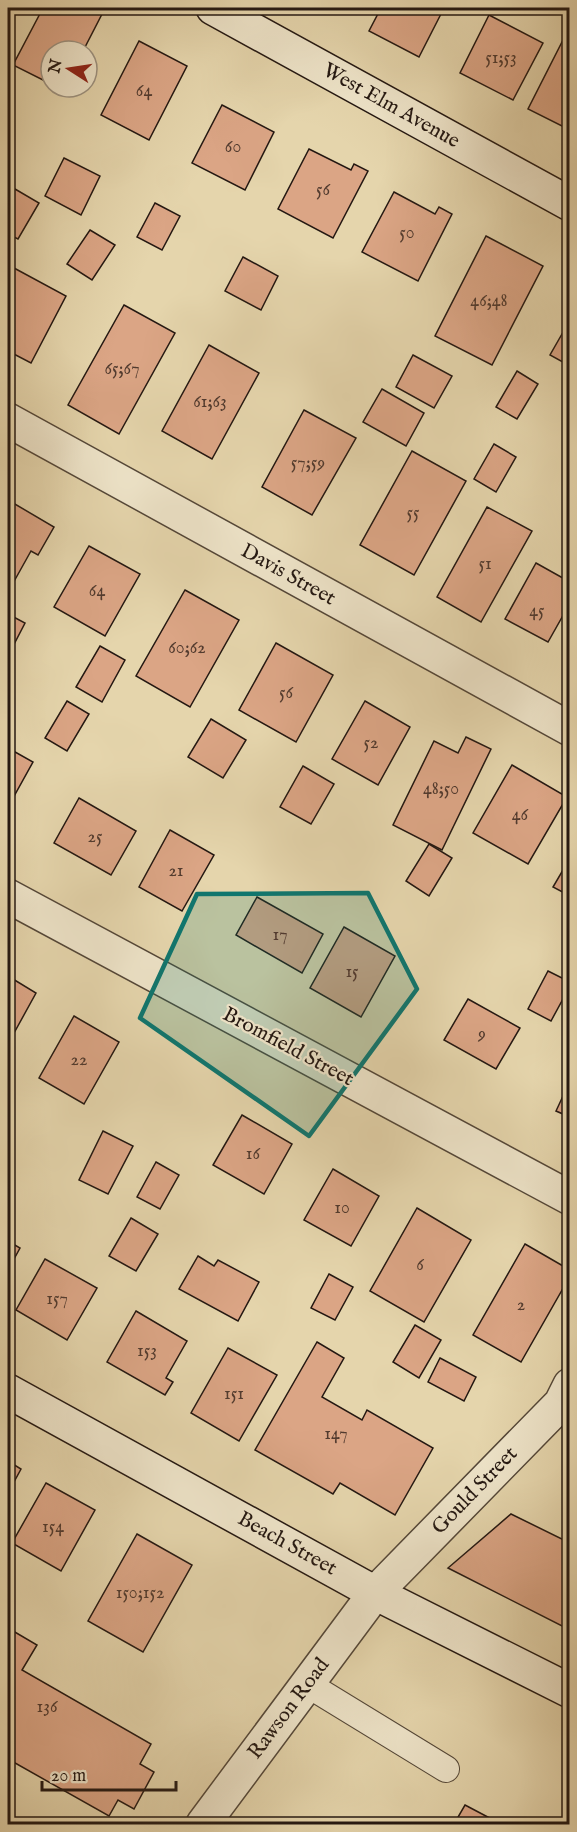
<svg xmlns="http://www.w3.org/2000/svg" width="577" height="1832" viewBox="0 0 577 1832" font-family="'IM FELL English',serif">
	<style>
		.building { fill: #dba585; stroke: #241812; stroke-width: 1.5 }
		.lines { fill: none; stroke-linecap: round; stroke-linejoin: round }
		.lane-casing { stroke: #544738; stroke-width: 28 }
		.street-casing { stroke: #544738; stroke-width: 36 }
		.secondary-casing { stroke: #241812; stroke-width: 36 }
		.lane { stroke: #eee4c9; stroke-width: 26 }
		.street { stroke: #eee4c9; stroke-width: 33 }
		.secondary { stroke: #eee4c9; stroke-width: 33 }
		.marked { fill: #0f766e; fill-opacity: 0.2; stroke: #0f766e; stroke-width: 4.5; stroke-linejoin: round }
		.labels { text-anchor: middle; dominant-baseline: central; stroke-width: 4.5; stroke-linejoin: round; paint-order: stroke }
		.number-label { font-size: 18px; fill: #523b2f }
		.street-label { font-size: 21px; fill: #241812; stroke: #eee4c9 }
	</style>
	<rect width="100%" height="100%" fill="#e5d5ac"/>
	<filter id="stains"><feTurbulence type="fractalNoise" baseFrequency=".00333" numOctaves="4"/><feColorMatrix values="0 0 0 0 .2 0 0 0 0 .09 0 0 0 0 .02 0 0 0 .5 -.17"/></filter>
	<radialGradient id="worn" r=".72"><stop offset=".6" stop-color="#630" stop-opacity="0"/><stop offset="1" stop-color="#630" stop-opacity=".3"/></radialGradient>
	<!-- building -->
	<g class="building">
		<polygon points="43,8 90,8 102,14 83,51 51,51 51,84 13,65"/>
		<polygon points="381,8 444,8 419,57 369,31"/>
		<polygon points="489,15 543,43 513,100 460,73"/>
		<polygon points="563,40 570,43 570,130 528,109"/>
		<polygon points="139,41 187,66 149,140 101,115"/>
		<polygon points="222,105 274,132 245,190 192,163"/>
		<polygon points="309,149 351,170 354,164 368,171 333,238 278,209"/>
		<polygon points="64,158 100,176 81,215 45,196"/>
		<polygon points="15,189 39,203 18,239 8,234 8,202"/>
		<polygon points="394,192 435,214 439,207 452,214 418,281 362,252"/>
		<polygon points="155,203 180,216 162,250 137,237"/>
		<polygon points="90,230 115,245 92,280 67,264"/>
		<polygon points="486,236 543,266 492,365 435,336"/>
		<polygon points="243,257 278,276 261,310 225,291"/>
		<polygon points="14,268 66,296 31,363 8,351 8,280"/>
		<polygon points="124,305 175,333 119,434 68,405"/>
		<polygon points="570,320 570,366 550,355"/>
		<polygon points="209,345 259,373 212,459 162,431"/>
		<polygon points="413,355 452,376 434,408 396,387"/>
		<polygon points="517,371 538,384 517,419 496,407"/>
		<polygon points="382,389 424,413 406,446 363,422"/>
		<polygon points="304,410 356,438 312,515 262,487"/>
		<polygon points="494,444 516,457 496,492 474,479"/>
		<polygon points="412,451 466,481 414,575 360,545"/>
		<polygon points="8,500 54,527 38,555 31,551 12,585 8,582"/>
		<polygon points="487,507 532,531 481,622 437,597"/>
		<polygon points="89,546 140,574 105,636 54,607"/>
		<polygon points="536,563 570,582 570,603 548,642 505,619"/>
		<polygon points="185,590 239,620 190,707 136,676"/>
		<polygon points="8,614 25,623 10,652 8,651"/>
		<polygon points="276,643 333,675 296,742 239,710"/>
		<polygon points="100,646 125,660 102,702 76,687"/>
		<polygon points="67,701 89,714 67,751 45,738"/>
		<polygon points="365,701 410,727 378,785 332,759"/>
		<polygon points="211,719 246,740 223,778 188,757"/>
		<polygon points="466,737 491,749 442,850 393,825 434,741 458,753"/>
		<polygon points="8,748 33,762 8,807"/>
		<polygon points="512,765 567,797 528,864 473,833"/>
		<polygon points="303,766 334,784 311,824 280,807"/>
		<polygon points="79,798 136,831 111,875 54,843"/>
		<polygon points="170,830 214,855 182,911 139,887"/>
		<polygon points="429,844 452,858 429,896 406,881"/>
		<polygon points="570,858 570,896 553,887"/>
		<polygon points="257,897 323,934 302,973 236,935"/>
		<polygon points="344,927 395,956 361,1017 310,988"/>
		<polygon points="548,971 570,982 570,986 551,1021 528,1009"/>
		<polygon points="8,976 36,993 8,1044"/>
		<polygon points="468,999 520,1028 496,1069 444,1040"/>
		<polygon points="74,1016 119,1042 84,1104 39,1078"/>
		<polygon points="570,1081 570,1117 556,1111"/>
		<polygon points="242,1115 292,1144 264,1194 213,1165"/>
		<polygon points="103,1131 133,1146 108,1194 79,1180"/>
		<polygon points="156,1162 179,1175 160,1209 137,1197"/>
		<polygon points="333,1169 379,1196 351,1246 304,1220"/>
		<polygon points="417,1208 471,1240 424,1322 370,1291"/>
		<polygon points="131,1218 158,1234 136,1271 109,1256"/>
		<polygon points="8,1241 20,1248 8,1270"/>
		<polygon points="525,1244 570,1270 570,1276 521,1362 473,1335"/>
		<polygon points="198,1256 214,1266 218,1260 259,1282 238,1321 179,1289"/>
		<polygon points="45,1259 97,1288 67,1340 16,1310"/>
		<polygon points="329,1274 353,1287 335,1320 311,1308"/>
		<polygon points="136,1311 187,1341 166,1378 173,1382 165,1395 107,1362"/>
		<polygon points="415,1325 441,1340 419,1378 393,1362"/>
		<polygon points="317,1342 344,1358 322,1397 362,1420 367,1410 433,1448 395,1515 340,1483 333,1494 255,1450"/>
		<polygon points="228,1348 277,1375 239,1441 191,1413"/>
		<polygon points="440,1358 476,1377 464,1401 428,1382"/>
		<polygon points="8,1461 21,1469 8,1493"/>
		<polygon points="46,1483 95,1510 61,1571 12,1543"/>
		<polygon points="511,1514 570,1543 570,1630 448,1568"/>
		<polygon points="137,1534 192,1565 143,1652 88,1621"/>
		<polygon points="8,1628 37,1645 22,1670 151,1744 140,1764 154,1772 134,1809 118,1800 109,1816 8,1759"/>
		<polygon points="465,1805 501,1824 454,1824"/>
	</g>
	<g class="lines">
		<defs>
			<polyline id="lane" points="307,1684 446,1769"/>
			<g id="street">
				<polyline points="8,420 570,729"/>
				<polyline points="8,896 570,1198"/>
				<polyline points="203,1824 375,1593 561,1403 570,1385"/>
			</g>
			<g id="secondary">
				<polyline points="213,8 570,204"/>
				<polyline points="8,1391 375,1593 570,1691"/>
			</g>
		</defs>
		<!-- lane casing -->
		<use href="#lane" class="lane-casing"/>
		<!-- street casing -->
		<use href="#street" class="street-casing"/>
		<!-- secondary casing -->
		<use href="#secondary" class="secondary-casing"/>
		<!-- lane -->
		<use href="#lane" class="lane"/>
		<!-- street -->
		<use href="#street" class="street"/>
		<!-- secondary -->
		<use href="#secondary" class="secondary"/>
	</g>
	<!-- marked area -->
	<path class="marked" d="M 368,893 L 417,989 L 309,1136 L 140,1018 L 197,894 Z"/>
	<g class="labels">
		<!-- number labels -->
		<g class="number-label">
			<text x="501" y="58">51;53</text>
			<text x="144" y="91">64</text>
			<text x="233" y="147">60</text>
			<text x="323" y="190">56</text>
			<text x="407" y="233">50</text>
			<text x="489" y="301">46;48</text>
			<text x="122" y="369">65;67</text>
			<text x="210" y="402">61;63</text>
			<text x="308" y="463">57;59</text>
			<text x="413" y="513">55</text>
			<text x="485" y="564">51</text>
			<text x="97" y="591">64</text>
			<text x="537" y="611">45</text>
			<text x="187" y="648">60;62</text>
			<text x="286" y="693">56</text>
			<text x="371" y="743">52</text>
			<text x="441" y="789">48;50</text>
			<text x="520" y="815">46</text>
			<text x="95" y="837">25</text>
			<text x="176" y="871">21</text>
			<text x="280" y="935">17</text>
			<text x="352" y="972">15</text>
			<text x="482" y="1034">9</text>
			<text x="79" y="1060">22</text>
			<text x="253" y="1154">16</text>
			<text x="342" y="1208">10</text>
			<text x="420" y="1265">6</text>
			<text x="57" y="1299">157</text>
			<text x="521" y="1305">2</text>
			<text x="147" y="1351">153</text>
			<text x="234" y="1394">151</text>
			<text x="336" y="1434">147</text>
			<text x="53" y="1527">154</text>
			<text x="140" y="1593">150;152</text>
			<text x="47" y="1707">136</text>
		</g>
		<!-- street labels -->
		<g class="street-label">
			<text transform="translate(391 106) rotate(29)">West Elm Avenue</text>
			<text transform="translate(288 575) rotate(29)">Davis Street</text>
			<text transform="translate(288 1047) rotate(28)">Bromfield Street</text>
			<text transform="translate(475 1491) rotate(-46)">Gould Street</text>
			<text transform="translate(287 1544) rotate(29)">Beach Street</text>
			<text transform="translate(289 1709) rotate(-53)">Rawson Road</text>
		</g>
	</g>
	<!-- margin -->
	<rect width="577" height="1832" fill="none" stroke="#e5d5ac" stroke-width="30"/>
	<rect x="9" y="9" width="559" height="1814" fill="none" stroke="#241812" stroke-width="3"/>
	<rect x="15" y="15" width="547" height="1802" fill="none" stroke="#241812" stroke-width="1.5"/>
	<!-- north arrow -->
	<g transform="translate(69 69) rotate(282)"><circle r="28" fill="#eee4c9" stroke="#9d9280" stroke-width="1.5"/>
	<path d="M0-4.5L10 22L0 15L-10 22Z" fill="#8f2418"/>
	<text y="-9" font-size="16" font-weight="bold" text-anchor="middle" fill="#241812">N</text>
	</g>
	<!-- scale -->
	<path d="M42 1781v9h134v-9" fill="none" stroke="#241812" stroke-width="3"/>
	<text x="51" y="1781" font-size="18" fill="#241812" stroke="#eee4c9" stroke-width="4.5" paint-order="stroke">20 m</text>
	<rect width="100%" height="100%" filter="url(#stains)"/>
	<rect width="100%" height="100%" fill="url(#worn)"/>
</svg>
